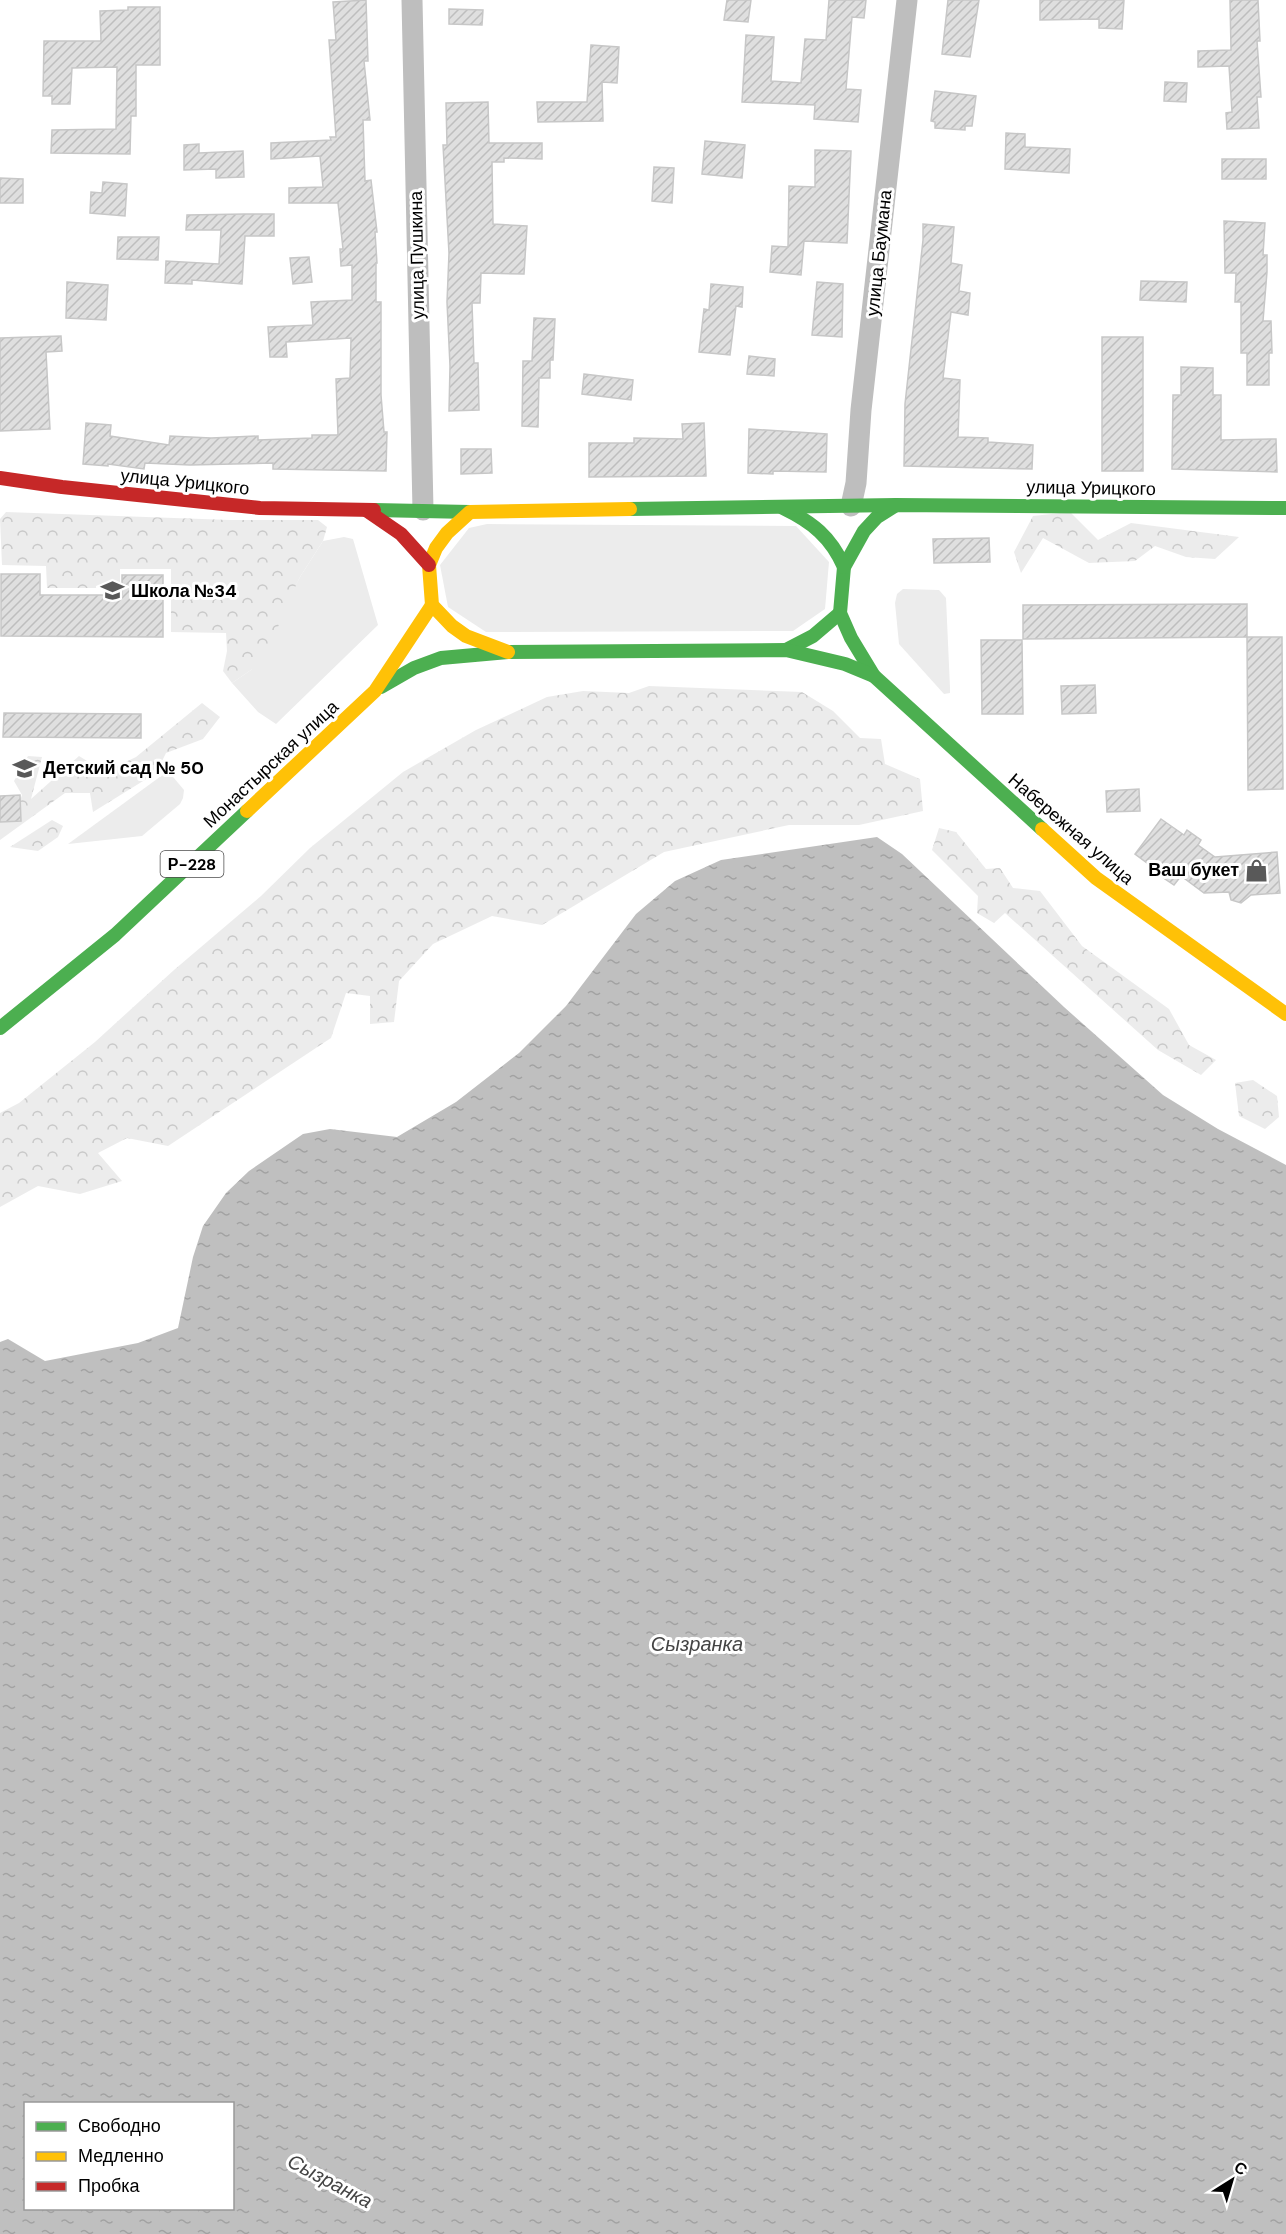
<svg xmlns="http://www.w3.org/2000/svg" width="1286" height="2234" viewBox="0 0 1286 2234" font-family="'DM Sans',sans-serif">
	<style>
		.grass { fill: #ececec }
		.forest { fill: url(#forest-crowns) }
		.water { fill: url(#water-ripples); fill-rule: evenodd }
		.building { fill: url(#building-hatch); stroke: #c7c7c7; stroke-width: 1.5 }
		.lines { fill: none; stroke-linecap: round; stroke-linejoin: round }
		.street { stroke: #bebebe; stroke-width: 21 }
		.fast { stroke: #4caf50; stroke-width: 14 }
		.slow { stroke: #ffc107; stroke-width: 14 }
		.jam { stroke: #c62828; stroke-width: 14 }
		.labels { text-anchor: middle; dominant-baseline: central; stroke-width: 6; stroke-linejoin: round; paint-order: stroke }
		.shield { fill: #fff; stroke: #4c4c4c; stroke-width: 1.5 }
		.shield-label { font-size: 16px; font-weight: bold; fill: #000 }
		.street-label { font-size: 18px; fill: #000; stroke: #fff }
		.poi-label { font-size: 18px; font-weight: bold; fill: #000; stroke: #fff; text-anchor: start }
		.water-label { font-size: 20px; font-style: italic; fill: #444; stroke: #fff }
	</style>
	<defs>
		<pattern id="forest-crowns" width="20" height="18" patternUnits="userSpaceOnUse" patternTransform="scale(1.5)"><rect width="20" height="18" fill="#ececec"/><path d="M2 6a3 3 0 1 1 6 0M12 15a3 3 0 1 1 6 0" fill="none" stroke="#c9c9c9"/></pattern>
		<pattern id="water-ripples" width="26" height="14" patternUnits="userSpaceOnUse" patternTransform="scale(1.5)"><rect width="26" height="14" fill="#bfbfbf"/><path d="M2 4q2-2 4 0t4 0M15 11q2-2 4 0t4 0" fill="none" stroke="#a2a2a2"/></pattern>
		<pattern id="building-hatch" width="6" height="6" patternUnits="userSpaceOnUse" patternTransform="scale(1.5)"><rect width="6" height="6" fill="#dfdfdf"/><path d="M-1 1l2-2M0 6l6-6M5 7l2-2" fill="none" stroke="#bebebe"/></pattern>
	</defs>
	<rect width="100%" height="100%" fill="#fff"/>
	<!-- grass -->
	<g class="grass">
		<polygon points="487,524 796,526 829,562 825,609 793,631 486,632 448,607 440,565 469,528"/>
		<polygon points="344,537 353,539 378,625 276,724 258,712 232,683 251,670 300,577 323,541"/>
		<polygon points="903,589 939,590 946,598 950,688 950,693 944,694 899,644 895,603 897,594"/>
		<polygon points="168,771 184,790 183,798 180,804 142,836 68,844"/>
	</g>
	<!-- forest -->
	<g class="forest">
		<polygon points="6,512 230,520 318,520 327,527 323,541 300,577 285,608 270,649 251,670 232,683 223,671 227,651 226,633 171,632 171,569 120,569 120,588 47,588 46,566 2,565 0,519"/>
		<polygon points="1070,512 1098,540 1131,523 1239,537 1215,559 1186,557 1155,546 1135,561 1089,563 1043,538 1021,573 1014,552 1033,516"/>
		<polygon points="649,686 802,692 833,711 860,738 881,739 885,764 920,779 923,811 859,825 789,825 664,852 542,925 492,916 433,944 399,981 394,1022 370,1024 370,996 346,993 331,1038 168,1146 127,1138 98,1153 122,1181 80,1194 38,1186 0,1207 0,1113 19,1103 95,1042 174,970 261,896 310,848 403,772 476,730 547,697 583,691 629,693"/>
		<polygon points="202,703 220,717 203,739 166,753 156,773 93,812 90,793 65,793 0,840 0,817 14,817 22,795 14,781 28,756 42,757 31,799 79,756 105,772 136,757"/>
		<polygon points="52,820 63,826 58,837 38,851 10,847"/>
		<polygon points="939,828 956,832 986,869 1000,868 1013,888 1040,891 1082,946 1169,1009 1189,1045 1216,1060 1201,1075 1158,1050 1005,913 994,923 977,913 978,896 932,850"/>
		<polygon points="1253,1080 1277,1096 1279,1117 1265,1129 1239,1116 1235,1083"/>
	</g>
	<!-- water -->
	<path class="water" d="M 877,837 L 902,854 L 1064,1007 L 1163,1095 L 1218,1129 L 1286,1165 L 1286,2234 L 0,2234 L 0,1342 L 8,1339 L 45,1361 L 138,1343 L 178,1328 L 193,1257 L 203,1226 L 226,1193 L 249,1171 L 303,1134 L 330,1129 L 397,1137 L 456,1102 L 519,1053 L 566,1006 L 636,914 L 675,881 L 721,860 ZM 26,2104 L 232,2104 L 232,2208 L 26,2208 Z"/>
	<!-- building -->
	<g class="building">
		<polygon points="366,0 368,61 364,61 370,120 363,120 365,181 371,180 377,232 375,232 377,263 376,263 376,302 381,302 381,395 384,432 387,432 386,471 273,469 273,463 190,465 145,463 144,469 108,464 108,466 83,464 86,423 111,425 110,436 169,445 170,436 211,438 258,436 258,440 312,438 312,435 338,435 336,379 350,378 351,338 286,342 287,357 270,357 268,327 313,325 311,302 352,300 352,265 341,266 340,249 343,249 338,203 289,203 289,188 323,187 320,156 271,159 271,143 331,140 330,137 336,137 329,40 336,40 333,2"/>
		<polygon points="727,0 751,0 748,22 724,20"/>
		<polygon points="829,0 866,0 864,18 852,17 846,89 861,90 858,122 814,119 815,105 742,102 746,35 774,37 771,81 801,83 805,39 826,40"/>
		<polygon points="948,0 979,0 970,57 942,54"/>
		<polygon points="1040,0 1124,0 1122,29 1099,28 1099,19 1040,20"/>
		<polygon points="1230,0 1258,0 1260,41 1257,41 1261,97 1257,97 1259,128 1227,129 1226,113 1232,112 1229,66 1198,67 1198,51 1231,50"/>
		<polygon points="128,7 160,7 160,65 136,65 136,116 131,116 130,154 51,153 52,130 116,129 117,67 72,68 70,104 52,104 52,96 43,96 44,41 101,41 100,11 128,10"/>
		<polygon points="449,9 483,10 482,25 449,24"/>
		<polygon points="591,45 619,47 617,83 602,82 603,121 538,122 537,102 587,102"/>
		<polygon points="1165,82 1187,83 1186,102 1164,101"/>
		<polygon points="935,91 976,96 972,126 965,126 965,130 935,128 935,122 931,121"/>
		<polygon points="488,102 489,143 542,143 542,159 504,158 504,162 492,162 493,224 527,226 524,274 481,273 480,303 472,303 474,363 478,363 479,410 449,411 450,366 447,302 449,253 443,145 447,145 446,103"/>
		<polygon points="1006,133 1025,134 1025,147 1070,149 1069,173 1005,169"/>
		<polygon points="705,141 745,145 742,178 702,174"/>
		<polygon points="199,144 199,153 243,151 244,177 216,178 216,169 184,170 184,145"/>
		<polygon points="815,150 851,151 847,243 804,241 801,275 770,272 772,246 788,247 789,186 815,187"/>
		<rect x="1222" y="159" width="44" height="20"/>
		<polygon points="654,167 674,168 672,203 652,201"/>
		<polygon points="0,178 23,179 23,203 0,203"/>
		<polygon points="103,182 127,184 125,216 90,213 91,192 102,193"/>
		<polygon points="245,214 274,214 274,236 245,236 242,284 192,280 192,284 165,283 166,261 219,264 221,230 186,230 187,215"/>
		<polygon points="1224,221 1265,223 1263,255 1267,255 1267,272 1263,321 1271,321 1272,353 1269,353 1269,385 1247,385 1247,353 1241,353 1241,302 1235,302 1236,273 1225,273"/>
		<polygon points="923,224 954,227 951,263 962,265 959,291 970,293 968,315 951,312 943,378 960,380 958,437 988,438 988,442 1033,445 1032,469 904,466 905,404 923,240"/>
		<polygon points="118,237 159,237 158,260 117,259"/>
		<polygon points="309,257 312,282 293,284 290,258"/>
		<polygon points="1141,281 1187,282 1186,302 1140,300"/>
		<polygon points="67,282 108,285 106,320 66,318"/>
		<polygon points="817,282 843,284 842,337 812,335"/>
		<polygon points="711,284 743,287 742,307 736,306 730,355 699,352 704,309 709,310"/>
		<polygon points="534,318 555,319 553,360 550,360 550,378 539,378 538,427 522,426 523,361 532,361"/>
		<polygon points="61,336 62,351 46,352 50,429 0,431 0,338"/>
		<rect x="1102" y="337" width="41" height="134"/>
		<polygon points="749,356 775,359 774,376 747,374"/>
		<polygon points="1181,367 1213,368 1213,395 1221,395 1221,440 1276,439 1277,472 1172,469 1173,395 1181,395"/>
		<polygon points="584,374 633,380 631,400 582,394"/>
		<polygon points="704,423 706,476 589,477 589,443 634,443 634,438 683,439 682,424"/>
		<polygon points="749,429 827,434 826,472 773,471 773,474 748,473"/>
		<polygon points="461,449 491,449 492,473 461,474"/>
		<polygon points="989,538 990,562 934,563 933,539"/>
		<polygon points="1,574 40,574 40,595 122,595 122,575 163,575 163,637 1,636"/>
		<polygon points="1247,604 1247,637 1023,639 1023,605"/>
		<polygon points="1247,637 1282,637 1283,789 1248,790"/>
		<polygon points="981,640 1022,640 1023,714 982,714"/>
		<polygon points="1095,685 1096,713 1062,714 1061,686"/>
		<polygon points="4,713 141,714 141,738 3,737"/>
		<polygon points="1139,789 1140,811 1107,812 1106,791"/>
		<polygon points="20,795 21,821 0,822 0,796"/>
		<polygon points="1161,819 1184,835 1187,830 1201,840 1198,845 1215,857 1277,852 1280,893 1251,895 1241,903 1231,900 1229,892 1204,893 1181,876 1174,885 1162,877 1163,875 1135,854"/>
	</g>
	<g class="lines">
		<!-- street -->
		<g class="street">
			<polyline points="412,0 423,510"/>
			<polyline points="851,506 856,483 861,410 907,0"/>
		</g>
		<!-- fast -->
		<g class="fast">
			<polyline points="896,505 877,517 864,531 844,567 840,613 851,638 874,676 1042,829"/>
			<path d="M 783,508 C 812,522 831,537 844,567"/>
			<polyline points="630,509 896,505 1286,508"/>
			<polyline points="374,510 470,512"/>
			<polyline points="786,650 813,636 840,613"/>
			<polyline points="381,687 414,668 441,658 508,652 786,650 845,664 874,676"/>
			<polyline points="0,1028 115,935 247,811"/>
		</g>
		<!-- slow -->
		<g class="slow">
			<polyline points="508,652 466,636 452,626 432,605 429,565 436,548 447,533 470,512 630,509"/>
			<polyline points="247,811 375,691 432,605"/>
			<polyline points="1042,829 1096,878 1286,1014"/>
		</g>
		<!-- jam -->
		<g class="jam">
			<polyline points="0,478 62,487 260,508 374,510"/>
			<polyline points="366,510 401,534 429,565"/>
		</g>
	</g>
	<!-- icons -->
	<defs>
		<symbol id="school-bare" viewBox="-9 -9 18 18"><path d="M0-5L7-2L0 1L-7-2ZM-4 1L0 2.5L4 1V4Q0 6-4 4Z" fill="#595959" stroke="#fff" stroke-width="2.5" paint-order="stroke"/></symbol>
		<symbol id="shop-bare" viewBox="-9 -9 18 18"><path d="M-5-2.5h2.3a2.7 3.5 0 0 1 5.4 0H5L5.5 6h-11ZM-1.5-2.5h3a1.5 2.3 0 0 0-3 0Z" fill="#595959" stroke="#fff" stroke-width="2.5" paint-order="stroke"/></symbol>
	</defs>
	<g fill-rule="evenodd">
		<use href="#school-bare" x="96" y="574" width="33" height="33"/>
		<use href="#school-bare" x="8" y="752" width="33" height="33"/>
		<use href="#shop-bare" x="1240" y="854" width="33" height="33"/>
	</g>
	<g class="labels">
		<!-- shield labels -->
		<rect class="shield" x="160.5" y="851" width="63" height="26" rx="4.5"/>
		<g class="shield-label">
			<text x="192" y="864">Р-228</text>
		</g>
		<!-- street labels -->
		<g class="street-label">
			<text transform="translate(879 253) rotate(-84)">улица Баумана</text>
			<text transform="translate(417 255) rotate(-91)">улица Пушкина</text>
			<text transform="translate(185 482) rotate(6)">улица Урицкого</text>
			<text transform="translate(1091 488) rotate(1)">улица Урицкого</text>
			<text transform="translate(271 764) rotate(-43)">Монастырская улица</text>
			<text transform="translate(1071 829) rotate(41)">Набережная улица</text>
		</g>
		<!-- poi labels -->
		<g class="poi-label">
			<text x="131" y="591">Школа №34</text>
			<text x="43" y="768">Детский сад № 50</text>
			<text x="1239" y="870" text-anchor="end">Ваш букет</text>
		</g>
		<!-- water labels -->
		<g class="water-label">
			<text x="697" y="1644">Сызранка</text>
			<text transform="translate(330 2181) rotate(28)">Сызранка</text>
		</g>
	</g>
	<!-- legend -->
	<rect x="24" y="2102" width="210" height="108" fill="#ffffff" stroke="#999999" stroke-width="1.5"/>
	<rect x="36" y="2122" width="30" height="9" fill="#4caf50" stroke="#999999" stroke-width="1.5"/>
	<text x="78" y="2132" font-size="18" fill="#000000">Свободно</text>
	<rect x="36" y="2152" width="30" height="9" fill="#ffc107" stroke="#999999" stroke-width="1.5"/>
	<text x="78" y="2162" font-size="18" fill="#000000">Медленно</text>
	<rect x="36" y="2182" width="30" height="9" fill="#c62828" stroke="#999999" stroke-width="1.5"/>
	<text x="78" y="2192" font-size="18" fill="#000000">Пробка</text>
	<!-- north arrow -->
	<g transform="translate(1232 2180) rotate(37)" stroke="#ffffff" stroke-width="4.5" paint-order="stroke">
	<path d="M0-4.5L10 22L0 15L-10 22Z" fill="#000000"/>
	<text y="-9" font-size="16" font-weight="bold" text-anchor="middle" fill="#000000">С</text>
	</g>
</svg>
